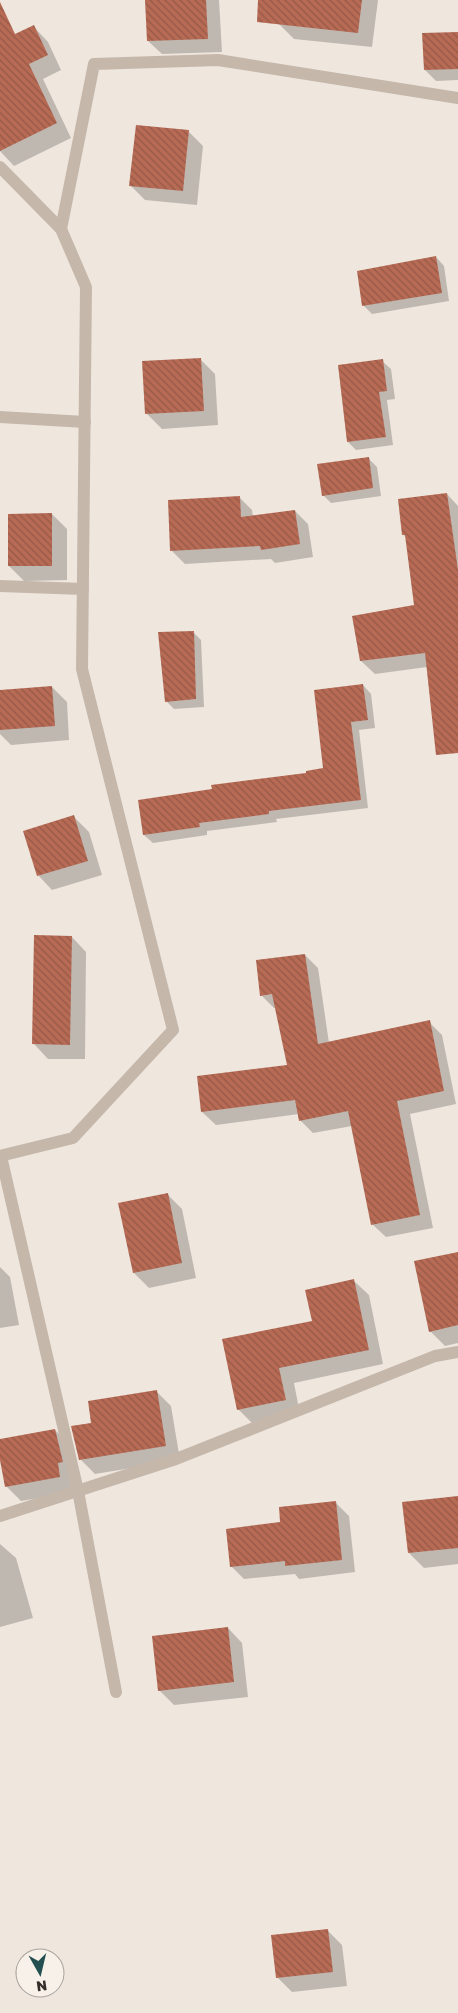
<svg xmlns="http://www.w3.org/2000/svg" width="458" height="2013" viewBox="0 0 458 2013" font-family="'Golos Text',sans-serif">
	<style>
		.shadow { fill: #0003 }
		.building { fill: url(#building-back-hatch) }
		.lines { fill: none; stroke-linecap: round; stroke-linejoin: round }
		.street { stroke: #c6b7ab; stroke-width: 12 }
	</style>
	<defs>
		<pattern id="building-back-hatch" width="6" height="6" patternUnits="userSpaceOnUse" patternTransform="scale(1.25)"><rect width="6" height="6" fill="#b76b55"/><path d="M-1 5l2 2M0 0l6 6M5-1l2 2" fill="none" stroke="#965847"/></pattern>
	</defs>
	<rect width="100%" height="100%" fill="#efe7de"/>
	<!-- shadow -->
	<g class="shadow">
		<polygon points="146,0 219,0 222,52 162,54 148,41"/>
		<polygon points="282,0 378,0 372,47 294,39 279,24"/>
		<polygon points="34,27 48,42 61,70 43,79 71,138 14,166 0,151 0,43"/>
		<polygon points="458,33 458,80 436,81 425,70"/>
		<polygon points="188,131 203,146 197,205 145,200 130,185"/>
		<polygon points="436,257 444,266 449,301 372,314 363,305"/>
		<polygon points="200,359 215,374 218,425 162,429 147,414 144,362"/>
		<polygon points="382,361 391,369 395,399 387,400 393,445 356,450 348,442"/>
		<polygon points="368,458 377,467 381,496 331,503 323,495"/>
		<polygon points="447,494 458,506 458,749 427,667 375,674 361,661 415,606 406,538 403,534"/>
		<polygon points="239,497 252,510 253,517 295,511 308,524 313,557 275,563 271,559 185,564 172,551"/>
		<polygon points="52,514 67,529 67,580 24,581 9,566"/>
		<polygon points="193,632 201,640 204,707 174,709 166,701"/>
		<polygon points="363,685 371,694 375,728 359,730 368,808 276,819 277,822 207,831 207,835 153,843 144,835 325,769"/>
		<polygon points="52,687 67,702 69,740 11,745 0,734 0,692"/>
		<polygon points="74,817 89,832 102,875 52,890 38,875"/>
		<polygon points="72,937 86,952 85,1059 48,1059 34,1044"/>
		<polygon points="305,955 318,968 329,1043 429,1022 442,1035 456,1104 410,1114 433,1228 386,1237 372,1224 352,1126 313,1133 300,1120 299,1114 216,1125 202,1112 289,1066 276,1008 274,1008 261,995"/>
		<polygon points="167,1194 182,1209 196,1278 149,1288 134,1273 120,1204"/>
		<polygon points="458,1253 458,1343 445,1346 430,1331"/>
		<polygon points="0,1267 10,1277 19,1325 0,1328"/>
		<polygon points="354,1281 369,1295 383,1364 294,1383 300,1414 253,1424 238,1409 313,1322"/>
		<polygon points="156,1391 171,1406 180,1460 95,1474 80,1459 93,1424"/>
		<polygon points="55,1430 70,1445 74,1492 21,1501 6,1486 0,1453 0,1440"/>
		<polygon points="458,1497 458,1564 424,1568 409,1553"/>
		<polygon points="336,1503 349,1516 355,1572 299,1579 295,1574 244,1579 231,1566 282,1523"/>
		<polygon points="0,1544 16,1558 33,1618 0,1627"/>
		<polygon points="228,1628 242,1643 248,1697 174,1705 159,1690"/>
		<polygon points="327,1930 342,1945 347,1986 292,1992 277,1977"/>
	</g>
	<!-- building -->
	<g class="building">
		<polygon points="145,0 206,0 208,39 147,41"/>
		<polygon points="258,0 362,0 358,33 257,22"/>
		<polygon points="0,2 15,34 34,25 48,55 29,64 57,123 0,151"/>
		<polygon points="458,32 458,69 424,70 422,33"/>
		<polygon points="136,125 189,130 183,191 129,186"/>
		<polygon points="436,256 442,293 362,306 357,271"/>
		<polygon points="201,358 204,411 145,414 142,361"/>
		<polygon points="383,359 387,391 379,392 386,437 347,442 338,365"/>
		<polygon points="369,457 373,488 322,496 317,464"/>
		<polygon points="447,493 458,570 458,753 436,755 425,653 360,661 352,616 414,605 405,535 402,535 398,499"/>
		<polygon points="240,496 241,517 295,510 300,544 261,550 260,546 170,551 168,500"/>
		<polygon points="52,513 52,566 8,566 8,514"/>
		<polygon points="194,631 196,699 165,702 158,632"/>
		<polygon points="363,684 368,720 351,722 361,800 269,811 269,814 199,823 200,827 143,835 138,800 212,789 211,785 306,773 306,771 323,768 314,690"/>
		<polygon points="52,686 55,726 0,730 0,690"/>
		<polygon points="74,815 88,861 37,876 23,831"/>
		<polygon points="34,935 72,936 70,1045 32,1044"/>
		<polygon points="305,954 318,1044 430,1020 444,1091 397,1101 420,1215 371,1225 348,1111 299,1121 295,1100 201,1112 197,1076 287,1065 272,994 260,996 256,960"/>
		<polygon points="168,1193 182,1263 133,1273 118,1203"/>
		<polygon points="458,1252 458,1325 429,1332 414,1261"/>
		<polygon points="354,1279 369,1350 279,1368 286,1400 237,1410 222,1339 312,1321 305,1290"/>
		<polygon points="157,1390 166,1446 79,1460 71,1426 91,1423 88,1401"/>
		<polygon points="55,1429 63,1462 58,1463 60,1477 5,1487 0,1460 0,1439"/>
		<polygon points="458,1496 458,1548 408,1553 402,1502"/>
		<polygon points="336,1501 342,1560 285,1566 285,1561 230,1567 226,1529 280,1522 279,1507"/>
		<polygon points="228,1627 234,1682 158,1691 152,1636"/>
		<polygon points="328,1929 333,1972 276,1978 271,1935"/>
	</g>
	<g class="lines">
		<!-- street -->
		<g class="street">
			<polyline points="0,167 61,229 86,287 82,669 173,1030 73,1138 0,1156"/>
			<polyline points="61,229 94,64 218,60 458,98"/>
			<polyline points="0,417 85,422"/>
			<polyline points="0,586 83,589"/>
			<polyline points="1,1156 78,1491 116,1692"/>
			<polyline points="0,1516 176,1459 435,1356 458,1352"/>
		</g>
	</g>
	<!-- north arrow -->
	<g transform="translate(40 1973) rotate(172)"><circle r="24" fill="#f7f1ea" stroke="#a9a39d"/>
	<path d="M0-4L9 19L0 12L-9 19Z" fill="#244f51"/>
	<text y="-8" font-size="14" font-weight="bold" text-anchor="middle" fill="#352d2a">N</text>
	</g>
</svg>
